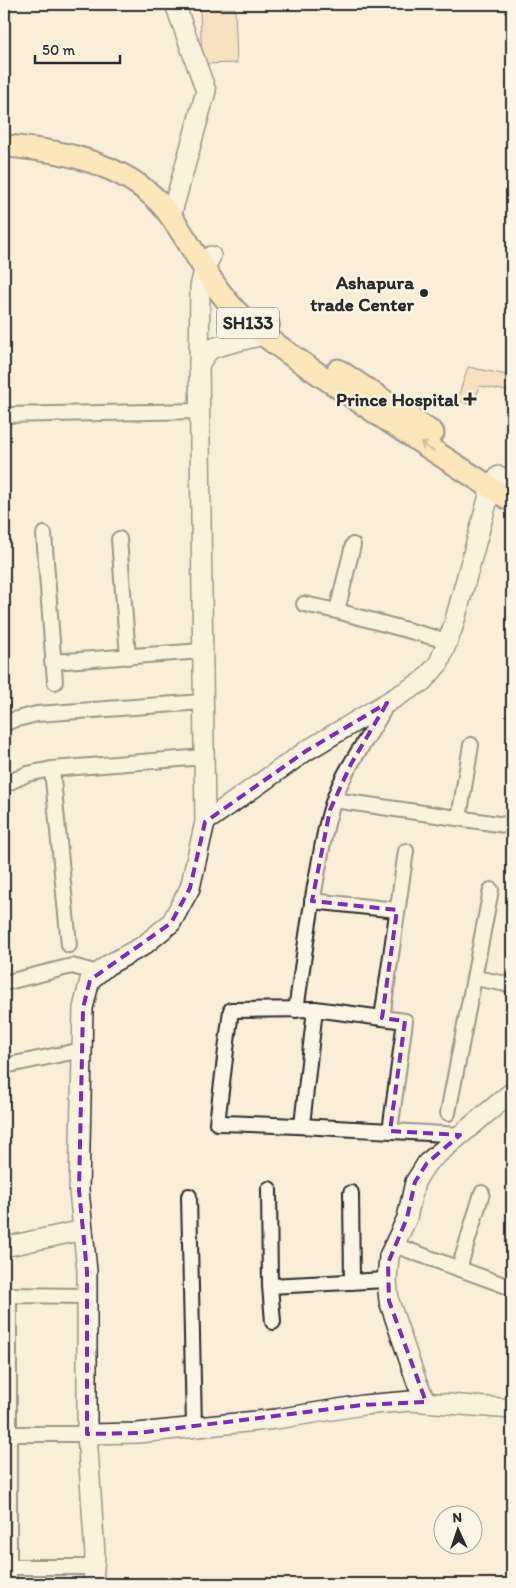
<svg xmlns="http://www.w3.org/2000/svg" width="516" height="1588" viewBox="0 0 516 1588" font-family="Itim,sans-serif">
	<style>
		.building { fill: #f2d2a4; stroke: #2b2b2b }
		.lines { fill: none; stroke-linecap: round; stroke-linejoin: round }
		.street-casing { stroke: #2b2b2b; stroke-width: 18 }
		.secondary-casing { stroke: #2b2b2b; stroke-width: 22 }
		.primary-casing { stroke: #2b2b2b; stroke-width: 25 }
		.street { stroke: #fcf5e5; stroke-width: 14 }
		.secondary { stroke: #fcf5e5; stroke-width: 19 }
		.primary { stroke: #fdde96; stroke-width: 21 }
		.oneway { stroke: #948460 }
		.marked { fill: none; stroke: #7b2cbf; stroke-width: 4; stroke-dasharray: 10 6; stroke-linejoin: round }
		.poi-dot { fill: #2b2b2b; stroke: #fcf5e5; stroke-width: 2 }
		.labels { text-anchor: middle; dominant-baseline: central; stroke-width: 4.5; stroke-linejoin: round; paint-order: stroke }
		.shield { fill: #fcf5e5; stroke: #6a6863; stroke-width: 1 }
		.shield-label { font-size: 18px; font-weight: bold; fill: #2b2b2b }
		.poi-label { font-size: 19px; font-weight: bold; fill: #2b2b2b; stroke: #fcf5e5; text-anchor: end }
	</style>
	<rect width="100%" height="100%" fill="#faeed8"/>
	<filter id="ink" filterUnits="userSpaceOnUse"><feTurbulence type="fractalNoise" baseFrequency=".02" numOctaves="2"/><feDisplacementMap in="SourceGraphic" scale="10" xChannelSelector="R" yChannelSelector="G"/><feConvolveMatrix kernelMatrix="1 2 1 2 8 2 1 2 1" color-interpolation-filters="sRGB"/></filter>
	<g filter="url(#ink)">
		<!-- building -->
		<g class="building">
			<polygon points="235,8 237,63 202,64 200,10"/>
			<polygon points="468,367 512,376 512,392 480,386 473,406 457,400"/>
		</g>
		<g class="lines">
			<defs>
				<g id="street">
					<polyline points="4,415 200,411"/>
					<polyline points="44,534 55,682"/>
					<polyline points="119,539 128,657"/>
					<polyline points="304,604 337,611 447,641"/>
					<polyline points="337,611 353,545"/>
					<polyline points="52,662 202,651"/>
					<polyline points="4,724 13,720 37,714 203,702"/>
					<polyline points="52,769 69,945"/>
					<polyline points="4,785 27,774 52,769 204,757"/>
					<polyline points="334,800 512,826"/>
					<polyline points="459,818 471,745"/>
					<polyline points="312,901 397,910"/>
					<polyline points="475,978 512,985"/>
					<polyline points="4,983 72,966 98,973"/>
					<path d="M 296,1010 C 303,963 309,916 318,870 C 323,843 327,815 338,789 C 351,758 373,733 387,703"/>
					<polyline points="382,1018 406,851"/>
					<polyline points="4,1066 82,1050"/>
					<polyline points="448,1113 491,890"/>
					<polyline points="302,1125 315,1009"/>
					<path d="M 390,1131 L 405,1021 L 315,1009 L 231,1010 L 217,1123 C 298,1125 379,1130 460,1135"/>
					<polyline points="269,1189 270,1286 273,1322"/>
					<polyline points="351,1193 352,1282"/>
					<polyline points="189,1196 194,1427"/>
					<polyline points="394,1245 512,1288"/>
					<polyline points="459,1269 482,1193"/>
					<polyline points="270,1286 387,1280"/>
					<polyline points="4,1295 87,1296"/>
					<polyline points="4,1434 87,1434"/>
					<polyline points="4,1567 94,1567"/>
					<polyline points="9,1584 9,1295"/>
				</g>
				<g id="secondary">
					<polyline points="171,216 206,91 175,4"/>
					<polyline points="199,365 205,355 211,349 219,346 263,335 270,325"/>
					<polyline points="205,822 199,365 200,287 204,270 211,256"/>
					<polyline points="4,1247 83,1230"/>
					<polyline points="426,1402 417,1383 389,1301 387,1280 389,1256 407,1218 415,1182 427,1163 512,1092"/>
					<polyline points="87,1434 138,1433 276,1419 363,1405 411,1401 512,1409"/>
					<polyline points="93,1584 95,1555 87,1434 87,1271 79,1190 83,1008 90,980 108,965 143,946 171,923 190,888 205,822 306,751 423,681 439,663 453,627 491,488 499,476"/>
				</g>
				<g id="primary">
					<path d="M 4,146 C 14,146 24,148 34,149 C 84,155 142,174 172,218 C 198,255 216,297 252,326 C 278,347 305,365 332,383 C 391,424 452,463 512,501"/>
					<polyline points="338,370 433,433"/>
				</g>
			</defs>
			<!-- street casing -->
			<use href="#street" class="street-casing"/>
			<!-- secondary casing -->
			<use href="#secondary" class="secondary-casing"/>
			<!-- primary casing -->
			<use href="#primary" class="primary-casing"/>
			<!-- street -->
			<use href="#street" class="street"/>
			<!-- secondary -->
			<use href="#secondary" class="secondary"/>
			<!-- primary -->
			<use href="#primary" class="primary"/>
		</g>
		<!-- one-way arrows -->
		<defs><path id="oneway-shaft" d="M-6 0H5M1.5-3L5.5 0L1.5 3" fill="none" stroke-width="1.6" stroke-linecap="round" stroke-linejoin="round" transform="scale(1.25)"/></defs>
		<use class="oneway" href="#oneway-shaft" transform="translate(427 447) rotate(-147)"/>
	</g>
	<!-- marked area -->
	<path d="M0 0H516V1588H0ZM 387,703 L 351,764 L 330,810 L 312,901 L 397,910 L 382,1018 L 405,1021 L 390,1131 L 460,1135 L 427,1163 L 415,1182 L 407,1218 L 388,1263 L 389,1301 L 426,1402 L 363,1405 L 138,1433 L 87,1434 L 87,1271 L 79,1190 L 83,1008 L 90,980 L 171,923 L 190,888 L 205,822 L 306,751 Z" fill="#faeed8" fill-opacity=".55" fill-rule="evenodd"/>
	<path class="marked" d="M 387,703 L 351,764 L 330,810 L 312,901 L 397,910 L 382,1018 L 405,1021 L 390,1131 L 460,1135 L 427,1163 L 415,1182 L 407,1218 L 388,1263 L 389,1301 L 426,1402 L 363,1405 L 138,1433 L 87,1434 L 87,1271 L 79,1190 L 83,1008 L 90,980 L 171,923 L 190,888 L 205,822 L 306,751 Z"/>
	<!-- markers -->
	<g class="poi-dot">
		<circle cx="424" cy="293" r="5"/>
		<path d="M467.5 391.5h5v5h5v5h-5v5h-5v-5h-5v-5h5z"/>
	</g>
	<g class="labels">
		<!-- shield labels -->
		<rect class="shield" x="217" y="307.5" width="62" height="31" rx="4"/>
		<g class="shield-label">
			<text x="248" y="323">SH133</text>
		</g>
		<!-- poi labels -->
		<g class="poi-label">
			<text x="414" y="282">Ashapura<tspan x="414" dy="22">trade Center</tspan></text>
			<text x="459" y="399">Prince Hospital</text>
		</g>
	</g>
	<!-- margin -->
	<rect width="516" height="1588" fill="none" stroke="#fcf5e5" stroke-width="20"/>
	<rect x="10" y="10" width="496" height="1568" fill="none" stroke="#2b2b2b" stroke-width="2" filter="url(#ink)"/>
	<!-- north arrow -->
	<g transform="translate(458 1530) rotate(357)"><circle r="24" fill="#fcf5e5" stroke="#a8a49b"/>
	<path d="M0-4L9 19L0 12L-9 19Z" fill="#2b2b2b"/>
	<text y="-8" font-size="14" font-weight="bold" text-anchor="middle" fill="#2b2b2b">N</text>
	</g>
	<!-- scale -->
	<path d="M35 55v8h85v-8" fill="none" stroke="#2b2b2b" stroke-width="2.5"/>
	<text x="42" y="55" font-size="15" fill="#2b2b2b" stroke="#fcf5e5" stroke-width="4" paint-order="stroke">50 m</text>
</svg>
